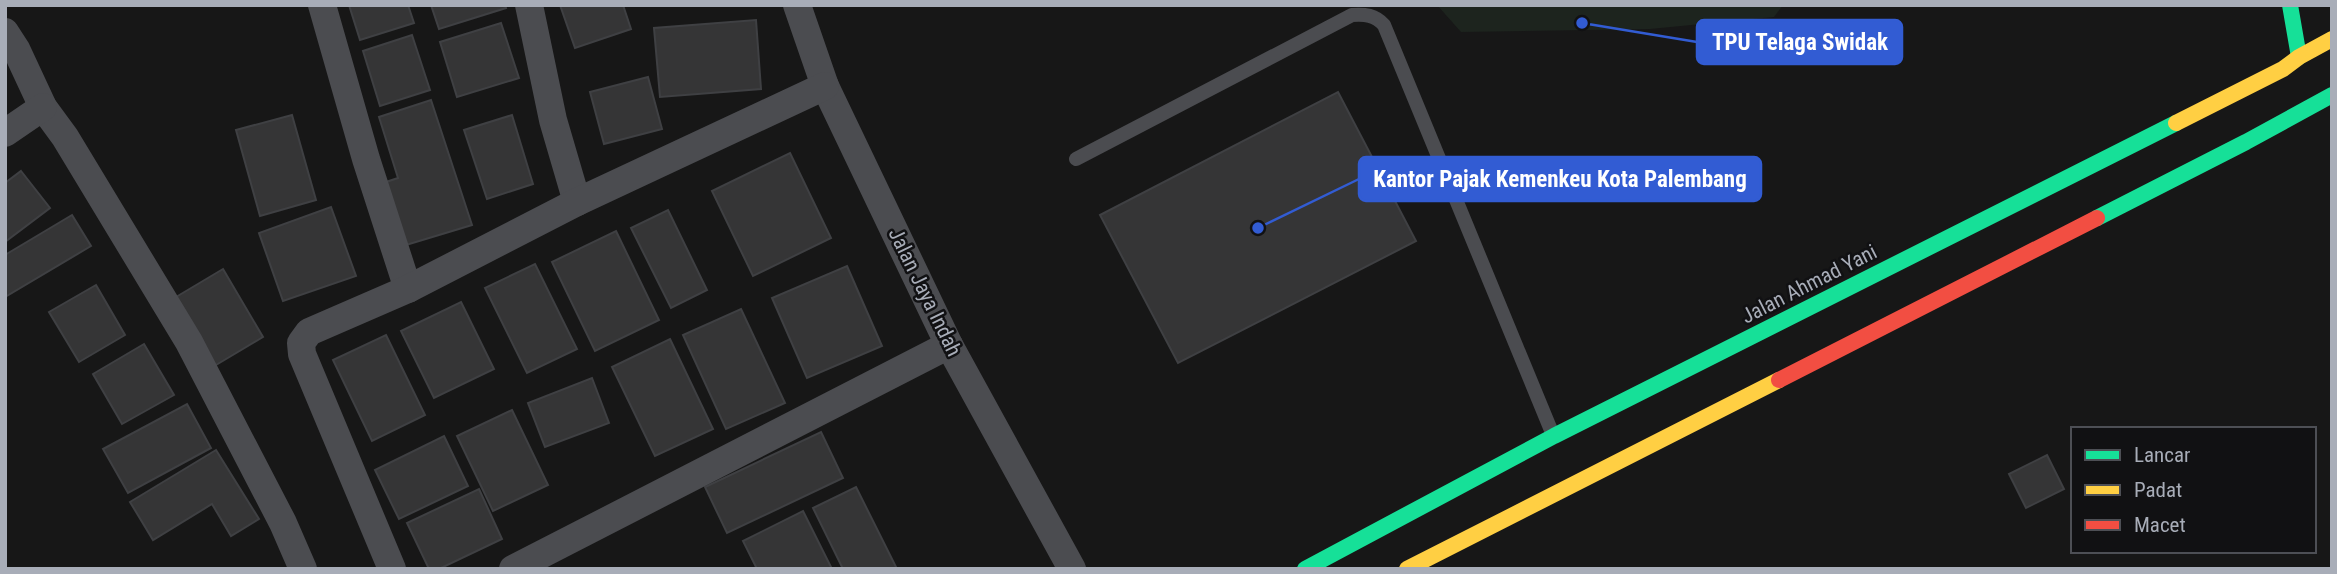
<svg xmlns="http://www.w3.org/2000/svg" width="2337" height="574" viewBox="0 0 2337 574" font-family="'Roboto Condensed',sans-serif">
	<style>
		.green { fill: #1d241e }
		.building { fill: #353536; stroke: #3f4043; stroke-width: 2 }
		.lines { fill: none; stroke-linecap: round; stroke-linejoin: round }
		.lane { stroke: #4b4c50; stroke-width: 14 }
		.street { stroke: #4b4c50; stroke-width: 28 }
		.fast { stroke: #16e098; stroke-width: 16 }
		.slow { stroke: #ffcf43; stroke-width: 16 }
		.jam { stroke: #f24e42; stroke-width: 16 }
		.labels { text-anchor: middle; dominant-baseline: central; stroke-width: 5; stroke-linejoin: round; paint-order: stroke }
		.street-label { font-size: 21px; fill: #a8adb8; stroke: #111113 }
		.leader { fill: none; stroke: #325cd3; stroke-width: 2.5 }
		.callout-dot { fill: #325cd3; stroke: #111113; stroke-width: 2.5 }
		.callout { fill: #325cd3; stroke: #325cd3; stroke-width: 2.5 }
		.callout-label { font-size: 23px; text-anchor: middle; font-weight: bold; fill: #fff }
	</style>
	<rect width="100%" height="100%" fill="#171717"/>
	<!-- green -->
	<polygon class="green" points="1437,5 1783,5 1774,17 1650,29 1461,32"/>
	<!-- building -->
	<g class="building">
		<polygon points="349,5 408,5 414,23 360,40"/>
		<polygon points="431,5 505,5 506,8 439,29"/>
		<polygon points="560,5 623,5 631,29 575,48"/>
		<polygon points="756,20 761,89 660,97 654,28"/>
		<polygon points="501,23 519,78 457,97 440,42"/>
		<polygon points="412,35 430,90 380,106 363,51"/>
		<polygon points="648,77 662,129 604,144 590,92"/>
		<polygon points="1338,92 1416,241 1178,363 1100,215"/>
		<polygon points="431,100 472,225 406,245 386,182 398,178 379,117"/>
		<polygon points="292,115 316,200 260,216 236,130"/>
		<polygon points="512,115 533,184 487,199 464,130"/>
		<polygon points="790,153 831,238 753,276 712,191"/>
		<polygon points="21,171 50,208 5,242 5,183"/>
		<polygon points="331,207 356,276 283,301 259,233"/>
		<polygon points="668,210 707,290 671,308 631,228"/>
		<polygon points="72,215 91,246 5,297 5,255"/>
		<polygon points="616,231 659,320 595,351 552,262"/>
		<polygon points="535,264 577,349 527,373 485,288"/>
		<polygon points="847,266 882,346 807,378 772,298"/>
		<polygon points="223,269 263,337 211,368 171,300"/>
		<polygon points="96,285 125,335 79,362 49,312"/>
		<polygon points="461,302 494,369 434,398 401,331"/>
		<polygon points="741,309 785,403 726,429 683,335"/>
		<polygon points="386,335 425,415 372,441 333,360"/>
		<polygon points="670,339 713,429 655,456 612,367"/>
		<polygon points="144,344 174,395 122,424 93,374"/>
		<polygon points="592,378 609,423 545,447 528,403"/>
		<polygon points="187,404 211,448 128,493 103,449"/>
		<polygon points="512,410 548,485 493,511 457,436"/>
		<polygon points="821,432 843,478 727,533 705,487"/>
		<polygon points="444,436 468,486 399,519 375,470"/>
		<polygon points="216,450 259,519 231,536 212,504 153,540 130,502"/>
		<polygon points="2047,455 2064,489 2026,508 2009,474"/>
		<polygon points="856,487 897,569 843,569 813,508"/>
		<polygon points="479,489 502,539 439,569 429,569 407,523"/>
		<polygon points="803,511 832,569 757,569 743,541"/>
	</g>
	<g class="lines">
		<!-- lane -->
		<path class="lane" d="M 1076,159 L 1352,15 C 1365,14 1375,15 1384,25 L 1553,435"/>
		<!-- street -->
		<g class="street">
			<polyline points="322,5 366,159 408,289"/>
			<polyline points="529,5 553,120 577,202"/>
			<polyline points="797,5 825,86 949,345 1072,569"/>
			<polyline points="5,32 16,49 43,107 65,137 189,342 283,523 303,569"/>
			<polyline points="5,133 43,107"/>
			<polyline points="392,569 302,354 301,343 309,332 408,289 577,202 825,86"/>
			<polyline points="513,569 949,345"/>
		</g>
		<!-- fast -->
		<g class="fast">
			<polyline points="2290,5 2299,57"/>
			<polyline points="2097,218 2246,142 2332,95"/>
			<polyline points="1305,569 1554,436 2176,123"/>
		</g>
		<!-- slow -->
		<g class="slow">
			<polyline points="2176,123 2283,69 2299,57 2332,39"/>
			<polyline points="1407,569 1779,380"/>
		</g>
		<!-- jam -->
		<polyline class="jam" points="1779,380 2097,218"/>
	</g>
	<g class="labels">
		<!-- street labels -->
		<g class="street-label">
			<text transform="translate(1809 284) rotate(-27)">Jalan Ahmad Yani</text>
			<text transform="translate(925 292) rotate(64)">Jalan Jaya Indah</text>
		</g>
	</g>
	<!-- callouts -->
	<path class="leader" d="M1582 23L1697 42M1258 228L1359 179"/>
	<g class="callout-dot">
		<circle cx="1582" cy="23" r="7"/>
		<circle cx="1258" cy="228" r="7"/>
	</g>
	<g class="callout">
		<rect x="1697" y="20" width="205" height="44" rx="7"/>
		<rect x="1359" y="157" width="402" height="44" rx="7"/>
	</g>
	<g class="callout-label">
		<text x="1800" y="50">TPU Telaga Swidak</text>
		<text x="1560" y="187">Kantor Pajak Kemenkeu Kota Palembang</text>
	</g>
	<!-- border -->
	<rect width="2337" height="574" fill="none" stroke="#a8adb8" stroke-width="14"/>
	<!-- legend -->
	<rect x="2071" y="427" width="245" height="126" fill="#111113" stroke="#4d4f55" stroke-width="2"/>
	<rect x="2085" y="450" width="35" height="10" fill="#16e098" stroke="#4d4f55" stroke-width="2"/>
	<text x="2134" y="462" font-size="21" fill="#a8adb8">Lancar</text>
	<rect x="2085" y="485" width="35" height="10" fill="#ffcf43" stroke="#4d4f55" stroke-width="2"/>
	<text x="2134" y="497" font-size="21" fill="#a8adb8">Padat</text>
	<rect x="2085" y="520" width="35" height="10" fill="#f24e42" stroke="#4d4f55" stroke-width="2"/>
	<text x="2134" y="532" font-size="21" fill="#a8adb8">Macet</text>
</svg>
